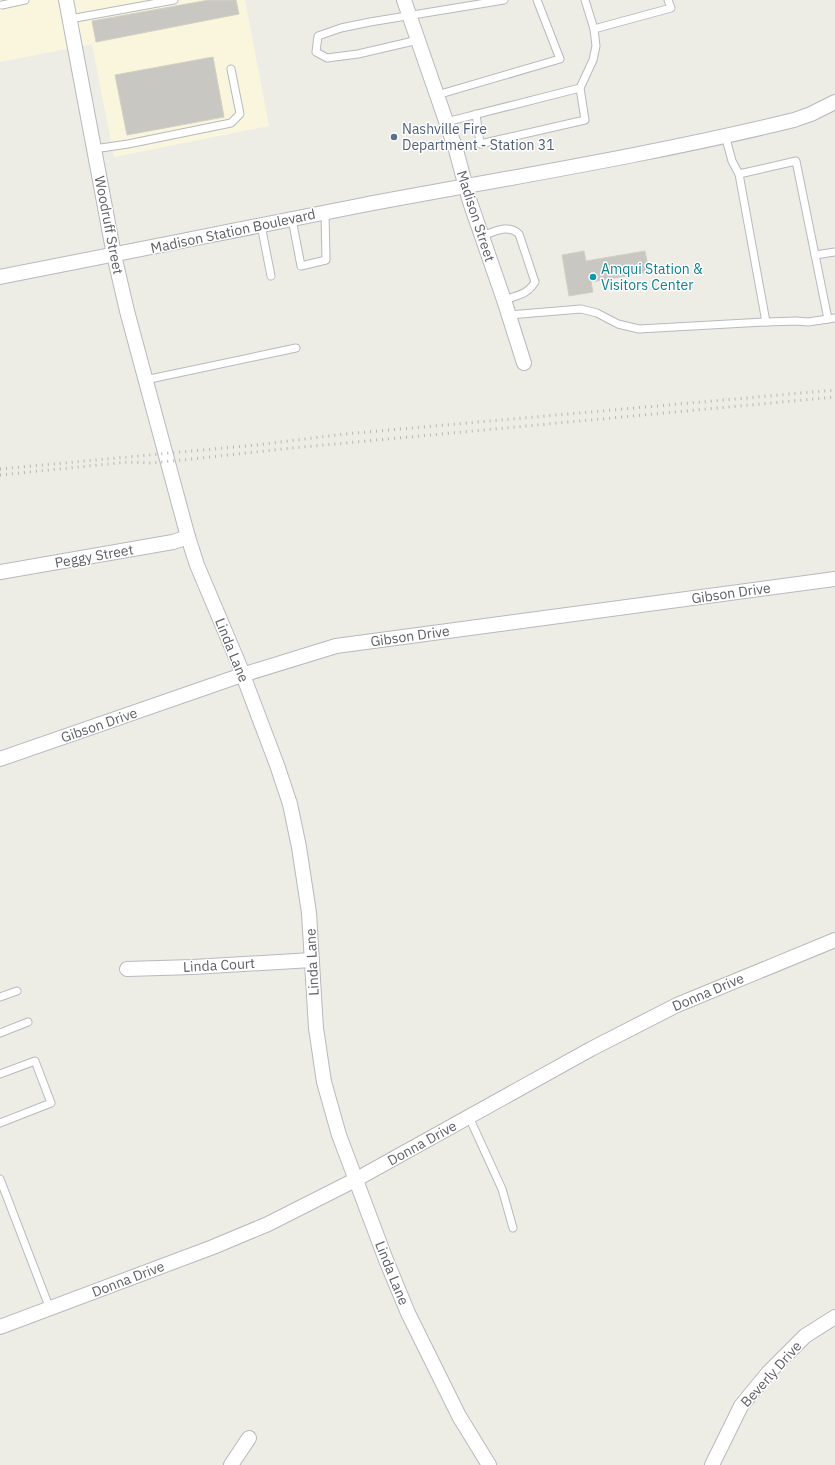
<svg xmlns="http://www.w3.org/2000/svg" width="835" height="1465" viewBox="0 0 835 1465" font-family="'IBM Plex Sans',sans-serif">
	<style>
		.commercial { fill: #faf6de }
		.building { fill: #c9c7c2; stroke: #d2cfc4 }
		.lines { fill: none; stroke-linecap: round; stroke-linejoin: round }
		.service-casing { stroke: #b7b9be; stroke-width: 9 }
		.minor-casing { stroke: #b7b9be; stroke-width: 16 }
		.service { stroke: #fff; stroke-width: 7 }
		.minor { stroke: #fff; stroke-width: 14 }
		.rail { stroke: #b5b6b6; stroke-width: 3; stroke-dasharray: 1 5; stroke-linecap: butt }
		.service-dot { fill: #5c6f8a; stroke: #fff; stroke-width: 1.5 }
		.culture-dot { fill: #0f9aa8; stroke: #fff; stroke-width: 1.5 }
		.labels { text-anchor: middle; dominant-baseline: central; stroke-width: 3; stroke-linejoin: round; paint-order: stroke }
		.service-label { font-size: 14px; fill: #4e5e75; stroke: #fff; text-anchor: start }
		.street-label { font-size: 14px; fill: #5d5f64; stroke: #fff }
		.culture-label { font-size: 14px; fill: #0d838f; stroke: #fff; text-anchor: start }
	</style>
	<rect width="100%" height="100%" fill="#eeede5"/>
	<!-- commercial -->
	<polygon class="commercial" points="0,0 245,0 269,126 114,157 92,44 0,62"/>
	<!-- building -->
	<g class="building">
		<polygon points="209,0 236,0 239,14 96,42 92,21"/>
		<polygon points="213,57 224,117 127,135 115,75"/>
		<polygon points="584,251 586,261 645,251 649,272 591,282 593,292 569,296 562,255"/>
	</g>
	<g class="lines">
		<defs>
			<g id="service">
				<polyline points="2,5 25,0"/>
				<polyline points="70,19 174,0"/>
				<polyline points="594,29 671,8 668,0"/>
				<polyline points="418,40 358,54 327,58 316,52 318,36 341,28 370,22 504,0"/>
				<polyline points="437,95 560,59 537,0"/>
				<polyline points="476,114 480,144 585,120 580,88 593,60 596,46 594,29 585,0"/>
				<polyline points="446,122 580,88"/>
				<polyline points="725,135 732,161 739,174 796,161 828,319 835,318"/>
				<polyline points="94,149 128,144 231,123 240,114 231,69"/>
				<polyline points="739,174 766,322 796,321 808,322 828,319"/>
				<polyline points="292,219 301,266 326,260 325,212"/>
				<polyline points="261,225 271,276"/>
				<path d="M 482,236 C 496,231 508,224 519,234 L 535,282 C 527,295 518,295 504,300"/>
				<polyline points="815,255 835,252"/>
				<polyline points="509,315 581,309 597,313 618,324 639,329 766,322"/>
				<polyline points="145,380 296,348"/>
				<polyline points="0,997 17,991"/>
				<polyline points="0,1033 28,1022"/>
				<polyline points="0,1074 35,1061 51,1103 0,1123"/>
				<polyline points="469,1117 502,1189 513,1228"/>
				<polyline points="0,1179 50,1309"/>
			</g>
			<g id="minor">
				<polyline points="66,0 114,255 127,311 188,537 197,565 238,662 277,765 290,804 299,847 309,913 316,1028 324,1082 339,1135 386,1260 408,1313 459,1416 489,1465"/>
				<polyline points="404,0 456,150 470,202 504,300 524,363"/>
				<path d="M 0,277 C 121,254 242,228 363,205 C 507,178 651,155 794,120 L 811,114 L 835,102"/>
				<polyline points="0,572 173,542 188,537"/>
				<polyline points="0,759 242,675 336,646 835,579"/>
				<polyline points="127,969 193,967 312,960"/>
				<polyline points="0,1327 213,1247 268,1224 355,1180 591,1049 677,1005 835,940"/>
				<polyline points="231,1465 249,1438"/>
				<polyline points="712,1465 741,1406 768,1373 805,1336 835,1317"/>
			</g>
		</defs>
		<!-- service casing -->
		<use href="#service" class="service-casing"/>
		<!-- minor casing -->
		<use href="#minor" class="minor-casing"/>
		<!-- service -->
		<use href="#service" class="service"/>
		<!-- minor -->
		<use href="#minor" class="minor"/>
		<!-- rail -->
		<g class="rail">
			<polyline points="0,469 256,445 345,434 835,390"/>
			<polyline points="0,475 128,462 150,463 183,460 292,448 835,397"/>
		</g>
	</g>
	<!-- markers -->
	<circle class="service-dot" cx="394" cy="137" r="4"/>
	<circle class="culture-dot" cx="593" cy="277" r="4"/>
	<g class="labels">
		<!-- service labels -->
		<g class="service-label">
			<text x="402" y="129">Nashville Fire<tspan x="402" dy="16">Department - Station 31</tspan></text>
		</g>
		<!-- street labels -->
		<g class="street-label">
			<text transform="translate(476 216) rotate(72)">Madison Street</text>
			<text transform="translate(109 225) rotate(79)">Woodruff Street</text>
			<text transform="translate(233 231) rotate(-12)">Madison Station Boulevard</text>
			<text transform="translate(94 556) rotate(-10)">Peggy Street</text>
			<text transform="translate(731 593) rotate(-8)">Gibson Drive</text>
			<text transform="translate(410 636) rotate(-8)">Gibson Drive</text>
			<text transform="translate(232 650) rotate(68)">Linda Lane</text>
			<text transform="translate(99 725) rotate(-19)">Gibson Drive</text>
			<text transform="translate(312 962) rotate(-93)">Linda Lane</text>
			<text transform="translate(219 965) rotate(-3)">Linda Court</text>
			<text transform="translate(708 992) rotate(-23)">Donna Drive</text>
			<text transform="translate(422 1143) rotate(-29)">Donna Drive</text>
			<text transform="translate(392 1273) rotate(68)">Linda Lane</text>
			<text transform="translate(128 1279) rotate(-21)">Donna Drive</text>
			<text transform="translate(771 1374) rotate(-48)">Beverly Drive</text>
		</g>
		<!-- culture labels -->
		<g class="culture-label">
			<text x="601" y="269">Amqui Station &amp;<tspan x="601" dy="16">Visitors Center</tspan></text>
		</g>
	</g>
</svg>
